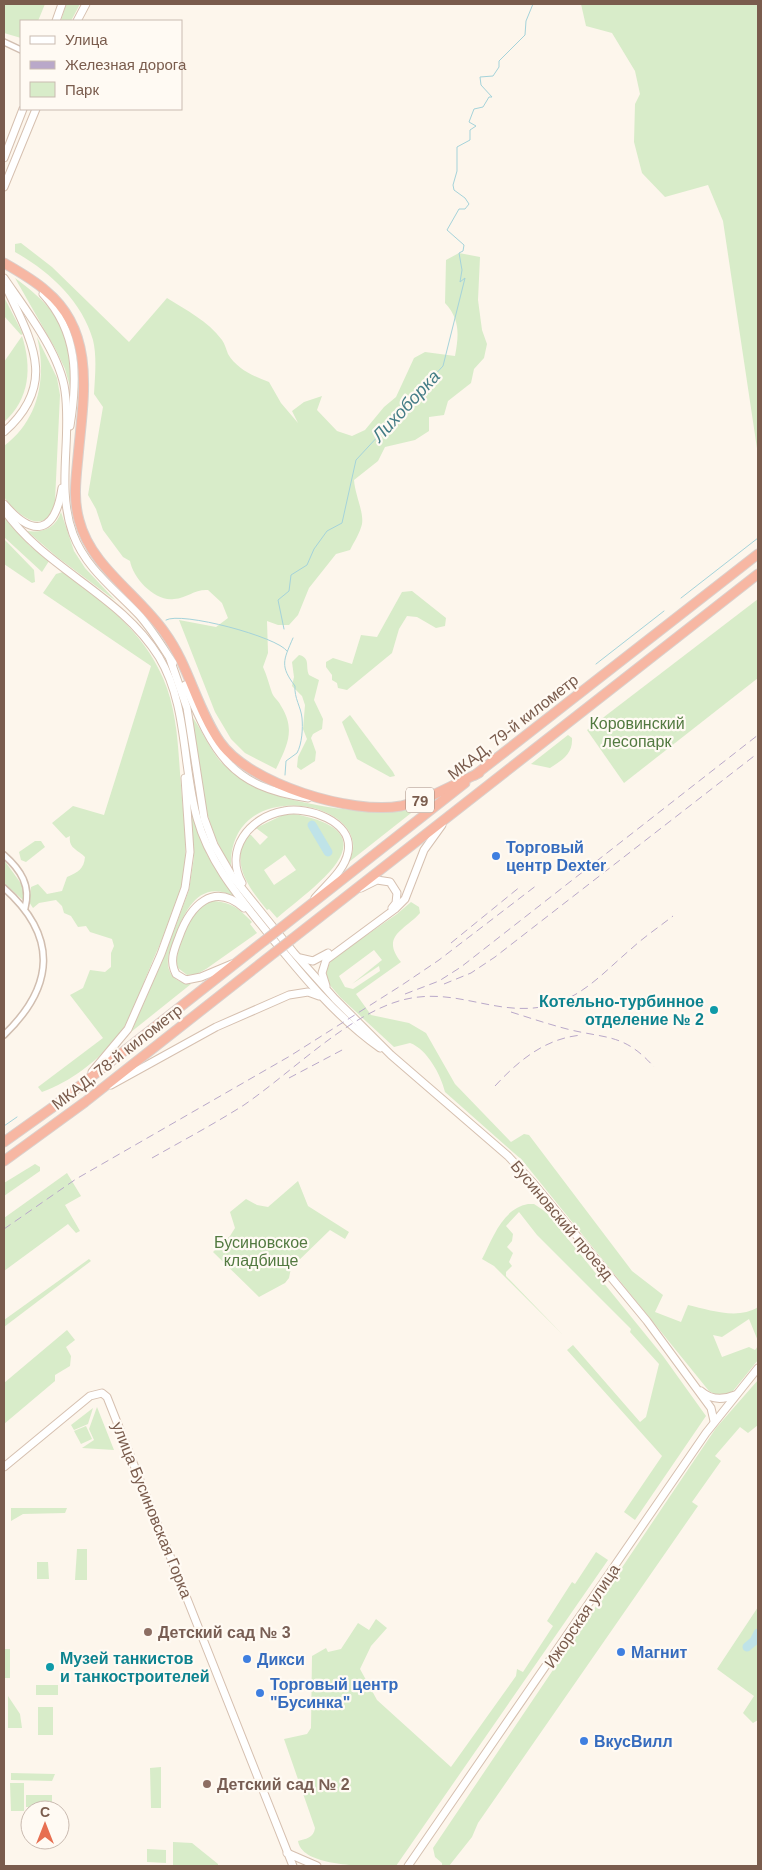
<svg xmlns="http://www.w3.org/2000/svg" width="762" height="1870" viewBox="0 0 762 1870" font-family="Arial,sans-serif">
	<style>
		.green { fill: #d8ecc9; fill-rule: evenodd }
		.lines { fill: none; stroke-linecap: round; stroke-linejoin: round }
		.stream { stroke: #a5d3da; stroke-width: 1 }
		.river { stroke: #bfe3e8; stroke-width: 9 }
		.street-casing { stroke: #d1beb0; stroke-width: 8 }
		.secondary-casing { stroke: #d6c0b0; stroke-width: 9 }
		.highway-casing { stroke: #dad1cd; stroke-width: 11 }
		.street { stroke: #fff; stroke-width: 5 }
		.secondary { stroke: #fff; stroke-width: 7 }
		.highway { stroke: #f7b7a3; stroke-width: 9 }
		.rail { stroke: #b9a8c9; stroke-width: 1; stroke-dasharray: 8 5; stroke-linecap: butt }
		.highway-bridge-casing { stroke: #dad1cd; stroke-width: 11; stroke-linecap: butt }
		.highway-bridge { stroke: #f7b7a3; stroke-width: 9 }
		.shop-dot { fill: #3f7fe0; stroke: #fffaf3; stroke-width: 2 }
		.culture-dot { fill: #0f9aa8; stroke: #fffaf3; stroke-width: 2 }
		.education-dot { fill: #8d6e63; stroke: #fffaf3; stroke-width: 2 }
		.labels { text-anchor: middle; dominant-baseline: central; stroke-width: 4.5; stroke-linejoin: round; paint-order: stroke }
		.shield { fill: #fffaf3; stroke: #a28b7f; stroke-width: 1 }
		.shield-label { font-size: 15px; font-weight: bold; fill: #7a5c4d }
		.park-label { font-size: 16px; fill: #537a41; stroke: #fffaf3 }
		.street-label { font-size: 16px; fill: #7a5c4d; stroke: #fffaf3 }
		.shop-label { font-size: 16px; font-weight: bold; fill: #366cbe; stroke: #fffaf3; text-anchor: start }
		.culture-label { font-size: 16px; font-weight: bold; fill: #0d838f; stroke: #fffaf3; text-anchor: end }
		.education-label { font-size: 16px; font-weight: bold; fill: #785e54; stroke: #fffaf3; text-anchor: start }
		.water-label { font-size: 18px; font-style: italic; fill: #437c86; stroke: #fffaf3 }
	</style>
	<rect width="100%" height="100%" fill="#fdf6ec"/>
	<!-- green -->
	<g class="green">
		<polygon points="4,4 45,4 38,21 21,21 21,38 4,33"/>
		<polygon points="66,4 80,4 71,21 61,21"/>
		<polygon points="581,4 758,4 758,455 723,221 708,185 665,197 642,173 634,142 635,104 640,94 635,71 612,33 586,26"/>
		<path d="M 21,243 L 52,267 L 129,342 L 167,298 C 186,310 208,321 222,340 C 225,344 226,349 228,354 C 237,369 253,376 269,382 L 281,403 L 298,423 L 292,411 L 304,402 L 322,396 L 317,410 L 337,431 L 352,436 L 365,430 L 384,407 L 396,397 L 414,358 L 425,352 L 455,356 C 459,335 460,319 445,303 L 446,260 L 459,253 L 480,257 L 478,300 L 482,330 L 487,344 L 484,358 L 474,369 L 471,383 L 448,401 L 444,415 L 429,417 L 429,431 L 415,440 L 385,447 L 378,461 L 354,480 C 355,495 364,512 362,524 C 360,533 354,542 350,550 L 336,554 L 309,588 L 298,615 L 289,625 L 278,625 L 267,621 L 268,653 L 263,667 C 267,676 269,684 272,693 C 274,698 279,701 281,706 C 296,730 287,746 276,769 L 245,753 L 231,739 L 215,712 L 179,620 L 216,627 L 228,618 L 222,603 L 208,590 C 195,589 187,598 174,599 C 155,602 133,578 130,561 L 123,557 L 103,530 L 96,509 L 88,495 L 103,407 L 94,394 C 95,376 97,357 93,340 C 82,301 49,271 15,252 L 15,244 Z"/>
		<path d="M 15,278 C 40,296 62,317 70,347 C 73,362 71,379 72,394 L 65,369 L 56,350 Z"/>
		<polygon points="4,297 23,334 21,335 4,316"/>
		<path d="M 22,336 C 32,367 30,399 4,422 L 4,362 Z"/>
		<path d="M 37,337 L 57,378 L 60,395 L 55,501 C 47,539 18,516 4,497 L 4,446 C 39,420 47,377 37,337 Z"/>
		<path d="M 61,512 L 74,551 L 85,568 L 116,601 L 57,557 L 27,531 C 43,533 56,528 61,512 Z"/>
		<polygon points="4,517 29,545 49,561 42,572 4,537"/>
		<polygon points="4,539 34,570 35,582 32,583 4,564"/>
		<path d="M 63,572 C 103,601 143,631 163,678 C 178,712 178,750 181,786 C 183,814 188,844 184,873 C 180,904 163,936 151,965 C 141,988 133,1018 117,1037 C 98,1061 70,1082 42,1092 L 38,1087 L 103,1038 L 70,995 L 83,988 L 90,970 L 105,972 L 111,967 L 111,953 L 114,946 L 112,939 L 90,932 L 86,926 L 78,927 L 71,916 L 64,913 L 62,906 L 56,900 L 39,903 L 33,908 L 29,902 L 31,887 L 38,884 L 47,894 L 62,891 L 67,877 C 78,872 84,869 85,857 C 77,849 68,848 70,836 L 66,838 L 52,823 L 73,806 L 104,815 L 151,666 L 43,593 L 56,574 Z"/>
		<polygon points="412,591 446,618 445,626 436,628 417,617 407,616 399,629 392,653 347,690 338,688 337,683 332,680 332,675 326,667 326,662 333,658 352,664 361,635 377,637 402,592"/>
		<polygon points="758,599 758,678 624,783 587,730"/>
		<path d="M 299,655 C 311,658 305,666 309,675 L 319,680 L 314,700 L 323,719 L 322,729 L 313,734 L 311,738 L 316,752 L 315,761 L 301,770 L 297,767 L 298,757 L 307,739 L 303,729 L 305,705 L 302,696 L 292,686 L 294,677 L 292,662 Z"/>
		<polygon points="350,715 393,772 395,776 390,777 357,759 342,722"/>
		<path d="M 192,717 C 197,721 212,754 223,764 C 231,772 241,779 251,785 C 285,804 382,820 420,806 L 349,862 C 351,856 354,850 353,844 C 350,797 229,781 231,866 C 201,822 199,769 192,717 Z"/>
		<path d="M 568,735 L 572,738 C 573,754 562,760 550,768 L 531,764 Z"/>
		<path d="M 191,813 L 207,855 L 234,896 C 199,879 185,910 175,937 C 170,949 164,962 171,974 C 176,981 183,983 191,984 L 131,1032 L 164,957 L 189,890 L 194,857 Z"/>
		<path d="M 294,814 C 396,833 315,885 277,918 L 269,909 L 267,910 C 249,888 229,863 248,835 L 251,835 L 260,845 L 268,837 L 256,828 L 283,815 ZM 285,855 L 296,870 L 274,885 L 264,870 Z"/>
		<polygon points="35,841 41,841 45,847 26,862 21,860 19,852"/>
		<polygon points="4,860 25,889 23,900 4,883"/>
		<path d="M 214,901 C 231,902 240,909 252,922 L 250,924 L 257,933 L 206,969 L 197,974 L 187,975 L 178,968 C 173,956 187,919 196,910 C 201,905 208,903 214,901 Z"/>
		<path d="M 411,902 L 419,907 L 420,913 C 405,930 380,936 401,962 L 356,994 L 371,1015 L 409,1023 L 426,1033 L 455,1084 L 511,1142 L 524,1134 L 529,1135 L 632,1271 L 663,1295 L 655,1312 L 681,1322 L 688,1305 C 710,1310 738,1320 758,1307 L 758,1341 L 749,1319 L 722,1337 L 713,1335 L 722,1357 L 749,1347 L 755,1350 L 758,1346 L 758,1360 L 733,1391 L 720,1397 L 709,1391 L 522,1160 L 445,1092 C 441,1075 427,1049 410,1043 L 394,1047 L 341,998 L 328,983 L 326,970 L 332,959 L 397,914 ZM 374,950 L 382,960 L 352,984 L 379,966 L 380,971 L 353,989 L 345,987 L 339,976 Z"/>
		<polygon points="35,1164 40,1167 40,1171 4,1196 4,1183"/>
		<polygon points="67,1173 81,1196 65,1205 80,1231 76,1233 68,1224 4,1271 4,1218"/>
		<polygon points="298,1181 308,1206 349,1232 345,1239 330,1230 291,1268 289,1278 285,1283 259,1297 213,1252 230,1236 235,1228 230,1212 246,1199 257,1205 268,1207"/>
		<path d="M 528,1204 L 534,1204 L 546,1212 L 663,1356 L 706,1416 L 635,1520 L 624,1512 L 662,1456 L 567,1350 L 573,1345 L 640,1422 L 646,1417 L 659,1364 L 630,1332 L 631,1329 L 537,1235 L 519,1212 L 506,1226 L 513,1234 L 512,1241 L 507,1247 L 513,1253 L 509,1262 L 512,1266 L 506,1272 L 506,1276 L 563,1335 L 494,1266 L 482,1259 C 493,1238 502,1209 528,1204 Z"/>
		<polygon points="89,1259 91,1261 4,1327 4,1320"/>
		<polygon points="67,1330 75,1340 66,1347 71,1356 70,1366 55,1375 55,1381 4,1424 4,1383"/>
		<polygon points="758,1380 758,1425 748,1433 740,1427 715,1456 721,1461 692,1502 698,1506 478,1823 472,1837 449,1866 442,1866 442,1863 435,1857 433,1848 716,1428"/>
		<polygon points="97,1407 114,1450 82,1448 94,1440 89,1429"/>
		<polygon points="93,1408 88,1424 74,1430 71,1425"/>
		<polygon points="86,1426 92,1439 81,1444 74,1431"/>
		<polygon points="11,1508 67,1508 65,1513 23,1514 11,1521"/>
		<polygon points="77,1549 87,1549 87,1580 75,1580"/>
		<path d="M 596,1552 L 608,1560 L 396,1866 C 375,1866 302,1869 298,1841 C 305,1839 314,1838 315,1828 L 284,1739 L 307,1734 L 311,1728 L 312,1656 L 326,1648 L 328,1652 L 341,1649 L 358,1623 L 369,1630 L 376,1619 L 387,1628 L 371,1646 L 360,1669 L 377,1700 L 451,1767 L 516,1676 L 517,1669 L 523,1672 L 553,1626 L 547,1621 L 572,1582 L 575,1584 Z"/>
		<polygon points="37,1562 48,1562 49,1579 37,1579"/>
		<polygon points="758,1607 758,1720 753,1723 743,1713 754,1696 717,1669"/>
		<rect x="4" y="1649" width="6" height="29"/>
		<rect x="36" y="1685" width="22" height="10"/>
		<polygon points="8,1696 20,1714 22,1728 8,1728"/>
		<rect x="38" y="1707" width="15" height="28"/>
		<polygon points="161,1767 161,1808 151,1808 150,1768"/>
		<polygon points="11,1773 55,1774 52,1781 11,1780"/>
		<polygon points="10,1783 24,1783 24,1811 11,1811"/>
		<rect x="26" y="1795" width="26" height="12"/>
		<polygon points="173,1842 192,1843 218,1864 218,1866 173,1866"/>
		<polygon points="147,1849 166,1850 166,1863 147,1862"/>
	</g>
	<g class="lines">
		<!-- stream -->
		<g class="stream">
			<polyline points="681,598 758,538"/>
			<path d="M 166,620 C 181,611 278,637 287,651"/>
			<polyline points="284,629 278,600 289,591 291,575 307,565 314,549 327,531 342,523 356,460 443,366 465,278 460,282 462,270 459,253 463,251 464,245 447,230 459,209 465,209 469,204 465,198 454,190 453,185 457,171 457,147 470,140 470,130 476,126 469,122 474,109 483,107 489,97 492,97 481,85 480,77 493,76 499,67 499,61 525,35 526,21 533,4"/>
			<polyline points="596,664 664,611"/>
			<path d="M 285,775 L 286,761 L 297,753 C 302,744 303,728 302,718 C 301,707 294,698 295,686 C 280,666 283,661 293,638"/>
			<polyline points="4,1126 17,1117"/>
		</g>
		<!-- river -->
		<g class="river">
			<polyline points="312,825 328,852"/>
			<polyline points="747,1647 754,1641 758,1633"/>
		</g>
		<defs>
			<g id="street">
				<polyline points="4,42 21,50"/>
				<path d="M 4,855 C 21,870 31,886 25,908"/>
				<path d="M 4,888 C 58,936 55,986 4,1035"/>
			</g>
			<g id="secondary">
				<polyline points="56,21 62,4"/>
				<polyline points="77,21 86,4"/>
				<polyline points="4,158 23,109"/>
				<polyline points="4,187 36,109"/>
				<path d="M 4,278 C 25,309 60,353 65,391 C 72,438 56,488 73,534 C 86,569 116,590 140,616 C 153,631 162,646 173,663"/>
				<path d="M 43,294 C 78,332 78,377 70,426"/>
				<path d="M 4,432 C 58,384 32,342 7,289"/>
				<path d="M 4,504 C 33,538 55,534 62,488"/>
				<path d="M 4,510 C 46,570 120,594 159,657 C 188,705 182,765 197,818 C 209,862 239,897 267,932 C 301,974 336,1017 380,1048"/>
				<polyline points="170,659 187,708 204,818 214,845 232,876 294,953 335,999 391,1055 508,1156 534,1184 647,1321 711,1408 714,1421"/>
				<path d="M 185,685 C 214,752 229,787 308,798"/>
				<path d="M 242,883 C 224,850 249,817 284,811 C 307,806 354,821 348,852 C 345,870 326,885 315,898"/>
				<polyline points="361,888 377,880 390,882 397,893 396,903 392,908"/>
				<polyline points="300,958 313,961 328,953"/>
				<path d="M 232,964 L 201,977 L 186,980 L 176,974 C 169,961 174,950 179,937 C 190,906 213,881 244,908"/>
				<polyline points="326,986 322,973 326,960 395,909 405,899 424,850 442,825"/>
				<polyline points="92,1072 128,1029 161,954 185,888 190,852 185,778"/>
				<polyline points="111,1085 216,1027 289,995 308,992 319,996"/>
				<path d="M 701,1391 C 711,1400 723,1400 735,1395"/>
				<polyline points="4,1467 90,1396 102,1393 107,1397 293,1866"/>
				<polyline points="287,1853 317,1866"/>
				<polyline points="408,1866 706,1433 758,1368"/>
			</g>
			<g id="highway">
				<path d="M 4,263 C 18,271 34,280 46,291 C 97,333 83,399 78,457 C 76,478 73,499 79,520 C 91,567 138,594 165,633 C 189,666 197,709 220,742 C 249,784 352,815 401,806 C 428,800 454,784 479,773"/>
				<polyline points="475,775 758,554"/>
				<polyline points="282,927 465,783"/>
				<polyline points="292,939 758,574"/>
				<polyline points="4,1142 53,1107 264,941"/>
				<polyline points="4,1161 85,1102 274,953"/>
			</g>
		</defs>
		<!-- street casing -->
		<use href="#street" class="street-casing"/>
		<!-- secondary casing -->
		<use href="#secondary" class="secondary-casing"/>
		<!-- highway casing -->
		<use href="#highway" class="highway-casing"/>
		<!-- street -->
		<use href="#street" class="street"/>
		<!-- secondary -->
		<use href="#secondary" class="secondary"/>
		<!-- highway -->
		<use href="#highway" class="highway"/>
		<!-- rail -->
		<g class="rail">
			<polyline points="451,943 521,886"/>
			<polyline points="444,984 471,973 495,957 758,753"/>
			<polyline points="405,994 439,981 461,967 758,735"/>
			<path d="M 511,1012 C 530,1018 548,1024 567,1029 C 606,1039 624,1033 654,1067"/>
			<polyline points="289,1078 344,1049"/>
			<path d="M 495,1086 C 519,1060 546,1038 582,1035"/>
			<path d="M 152,1158 C 182,1141 214,1124 244,1105 C 289,1074 340,1023 390,1004 C 450,981 491,1018 547,1006 C 582,998 605,971 631,949 C 644,937 659,927 673,916"/>
			<polyline points="4,1229 76,1179 290,1056 402,985 439,960 537,885"/>
		</g>
		<defs>
			<g id="highway-bridge">
				<polyline points="264,941 282,927"/>
				<polyline points="274,953 292,939"/>
			</g>
		</defs>
		<!-- highway-bridge casing -->
		<use href="#highway-bridge" class="highway-bridge-casing"/>
		<!-- highway-bridge -->
		<use href="#highway-bridge" class="highway-bridge"/>
	</g>
	<!-- markers -->
	<g class="shop-dot">
		<circle cx="496" cy="856" r="5"/>
		<circle cx="621" cy="1652" r="5"/>
		<circle cx="247" cy="1659" r="5"/>
		<circle cx="260" cy="1693" r="5"/>
		<circle cx="584" cy="1741" r="5"/>
	</g>
	<g class="culture-dot">
		<circle cx="714" cy="1010" r="5"/>
		<circle cx="50" cy="1667" r="5"/>
	</g>
	<g class="education-dot">
		<circle cx="148" cy="1632" r="5"/>
		<circle cx="207" cy="1784" r="5"/>
	</g>
	<g class="labels">
		<!-- shield labels -->
		<rect class="shield" x="406" y="787.5" width="28" height="25" rx="4"/>
		<g class="shield-label">
			<text x="420" y="800">79</text>
		</g>
		<!-- park labels -->
		<g class="park-label">
			<text x="637" y="723">Коровинский<tspan x="637" dy="18">лесопарк</tspan></text>
			<text x="261" y="1242">Бусиновское<tspan x="261" dy="18">кладбище</tspan></text>
		</g>
		<!-- street labels -->
		<g class="street-label">
			<text transform="translate(513 727) rotate(-38)">МКАД, 79-й километр</text>
			<text transform="translate(117 1057) rotate(-38)">МКАД, 78-й километр</text>
			<text transform="translate(562 1220) rotate(50)">Бусиновский проезд</text>
			<text transform="translate(152 1510) rotate(68)">улица Бусиновская Горка</text>
			<text transform="translate(582 1616) rotate(-56)">Ижорская улица</text>
		</g>
		<!-- shop labels -->
		<g class="shop-label">
			<text x="506" y="847">Торговый<tspan x="506" dy="18">центр Dexter</tspan></text>
			<text x="631" y="1652">Магнит</text>
			<text x="257" y="1659">Дикси</text>
			<text x="270" y="1684">Торговый центр<tspan x="270" dy="18">"Бусинка"</tspan></text>
			<text x="594" y="1741">ВкусВилл</text>
		</g>
		<!-- culture labels -->
		<g class="culture-label">
			<text x="704" y="1001">Котельно-турбинное<tspan x="704" dy="18">отделение № 2</tspan></text>
			<text x="60" y="1658" text-anchor="start">Музей танкистов<tspan x="60" dy="18">и танкостроителей</tspan></text>
		</g>
		<!-- education labels -->
		<g class="education-label">
			<text x="158" y="1632">Детский сад № 3</text>
			<text x="217" y="1784">Детский сад № 2</text>
		</g>
		<!-- water labels -->
		<g class="water-label">
			<text transform="translate(406 406) rotate(-47)">Лихоборка</text>
		</g>
	</g>
	<!-- border -->
	<rect width="762" height="1870" fill="none" stroke="#7a5c4d" stroke-width="10"/>
	<!-- legend -->
	<rect x="20" y="20" width="162" height="90" fill="#fffaf3" stroke="#cabbb1"/>
	<rect x="30" y="36" width="25" height="8" fill="#ffffff" stroke="#cabbb1"/>
	<text x="65" y="45" font-size="15" fill="#7a5c4d">Улица</text>
	<rect x="30" y="61" width="25" height="8" fill="#b9a8c9" stroke="#cabbb1"/>
	<text x="65" y="70" font-size="15" fill="#7a5c4d">Железная дорога</text>
	<rect x="30" y="82" width="25" height="15" fill="#d8ecc9" stroke="#cabbb1"/>
	<text x="65" y="95" font-size="15" fill="#7a5c4d">Парк</text>
	<!-- north arrow -->
	<g transform="translate(45 1825)"><circle r="24" fill="#fffaf3" stroke="#cabbb1"/>
	<path d="M0-4L9 19L0 12L-9 19Z" fill="#e76f51"/>
	<text y="-8" font-size="14" font-weight="bold" text-anchor="middle" fill="#7a5c4d">С</text>
	</g>
</svg>
